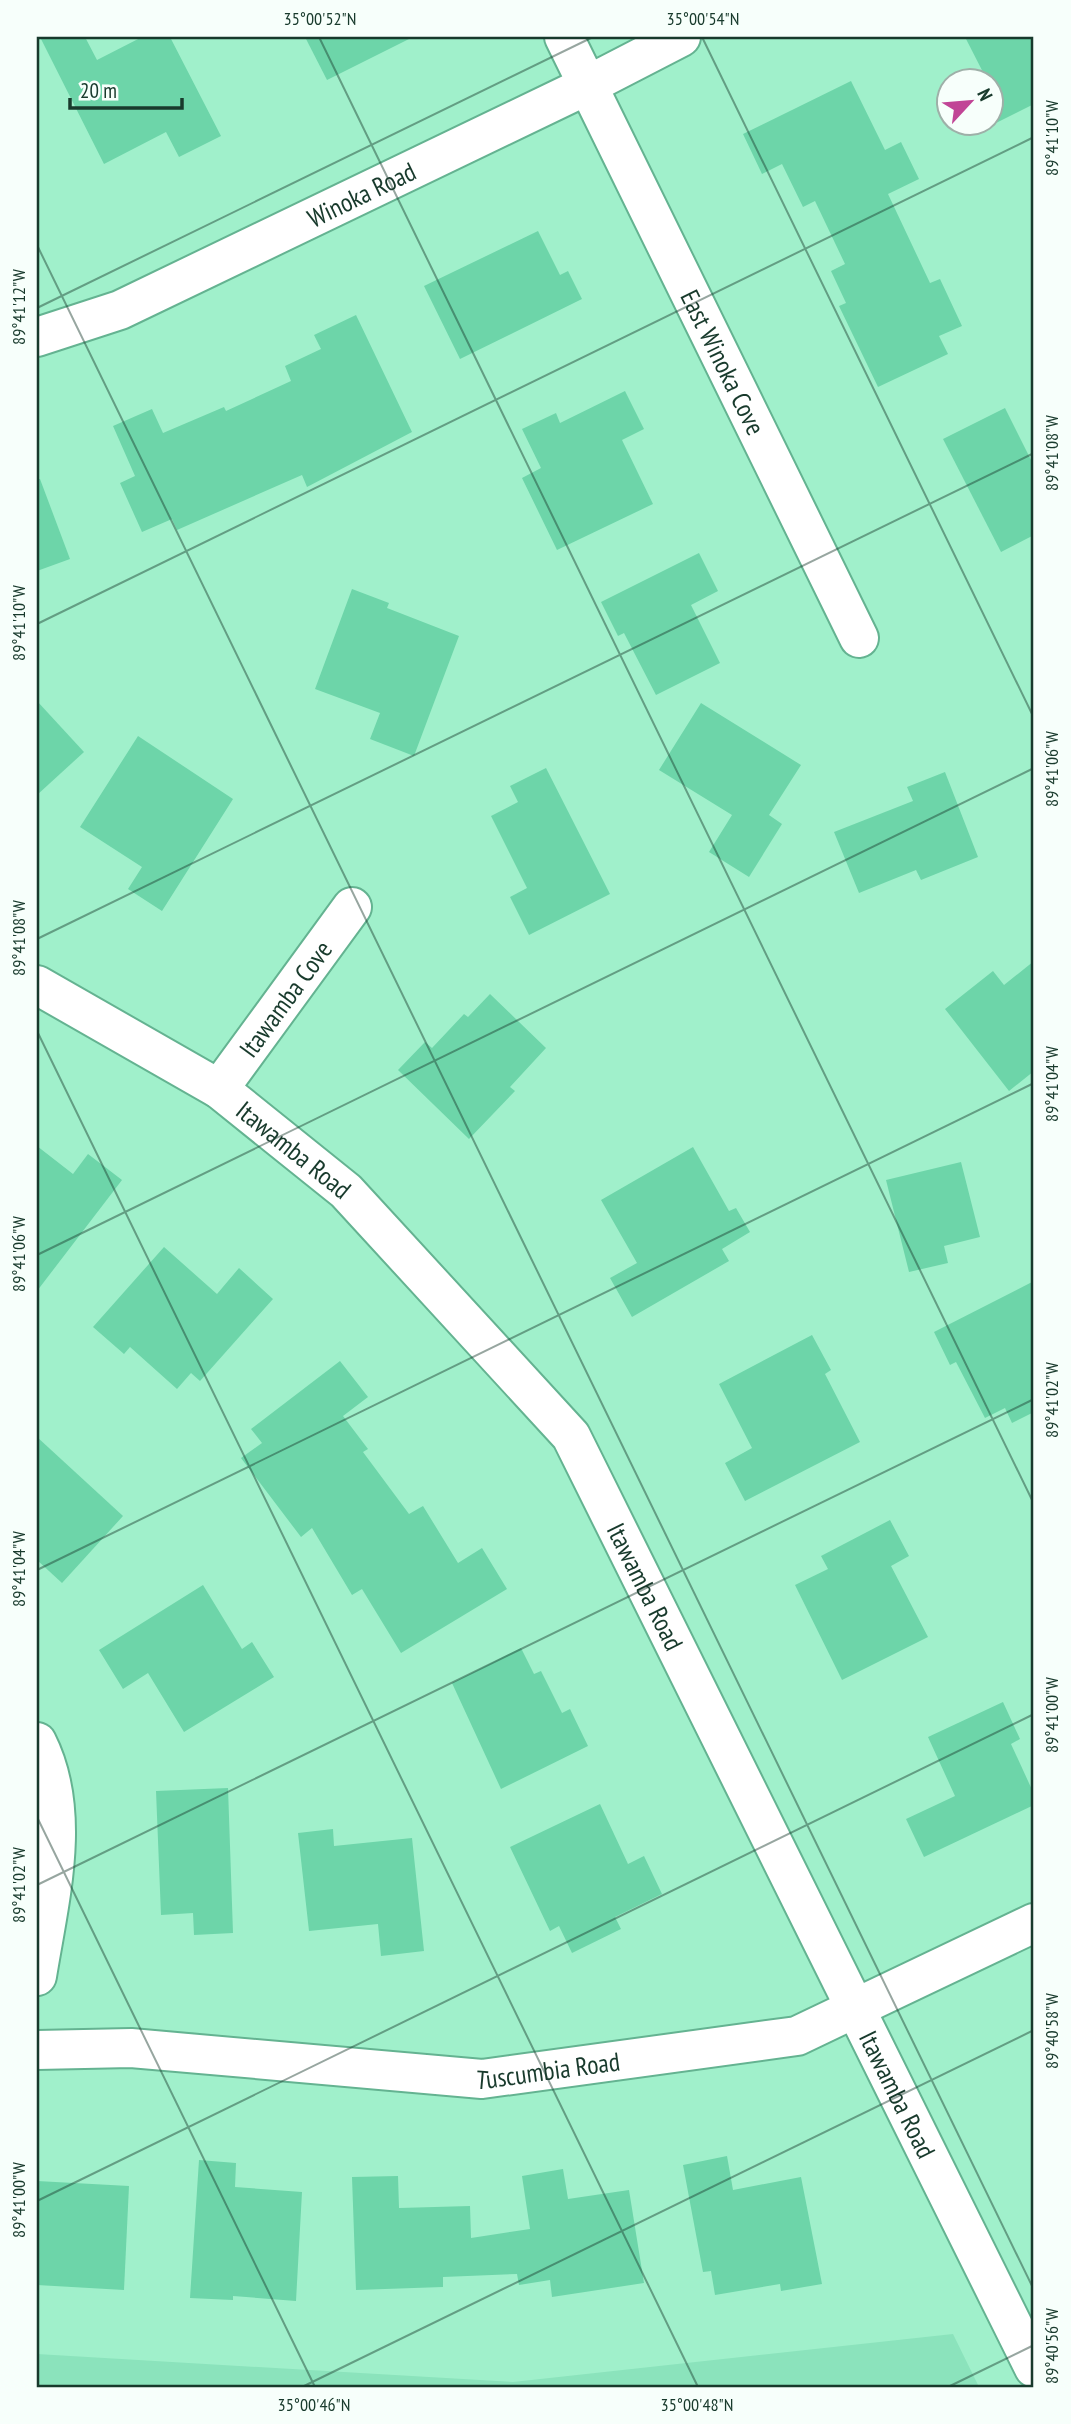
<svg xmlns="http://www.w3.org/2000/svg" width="1071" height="2424" viewBox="0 0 1071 2424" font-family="'PT Sans Narrow',sans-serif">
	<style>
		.built { fill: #8be3bc }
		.building { fill: #6dd5a9 }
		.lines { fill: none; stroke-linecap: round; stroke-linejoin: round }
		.minor-casing { stroke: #64b391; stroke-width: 42 }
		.minor { stroke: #fff; stroke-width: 38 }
		.ticks { fill: none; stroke: #183a2c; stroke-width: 2; stroke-opacity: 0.45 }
		.labels { text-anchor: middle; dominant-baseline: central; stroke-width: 5; stroke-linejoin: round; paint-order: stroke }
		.street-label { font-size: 26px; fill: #183a2c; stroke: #f7fffb }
		.neatline { fill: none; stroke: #183a2c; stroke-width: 2.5 }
		.ticks-label { font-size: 18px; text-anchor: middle; fill: #183a2c }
	</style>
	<rect width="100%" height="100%" fill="#a0f0cb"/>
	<!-- built -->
	<polygon class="built" points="953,2334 979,2387 37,2387 37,2354 513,2382"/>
	<!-- building -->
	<g class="building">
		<polygon points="40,37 85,37 97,60 142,37 170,37 221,136 179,157 166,132 104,164"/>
		<polygon points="305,37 413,37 327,80"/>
		<polygon points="965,37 1034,37 1034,104 990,126 990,80 987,80"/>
		<polygon points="851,81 885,150 901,142 919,179 888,194 930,283 940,279 962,326 939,336 948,354 878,387 839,306 846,303 831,271 845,264 815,201 803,207 782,164 762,174 743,134"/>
		<polygon points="538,231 560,275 568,271 582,299 460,359 424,286"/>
		<polygon points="356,315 412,432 307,487 302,475 177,530 172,519 142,532 120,483 135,476 113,426 152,409 163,433 224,407 226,411 291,381 285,366 321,349 314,335"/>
		<polygon points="625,391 644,429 622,440 653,504 557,550 522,478 541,468 522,429 556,413 560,423"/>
		<polygon points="1005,408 1034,466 1034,535 1001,552 943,439"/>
		<polygon points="37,479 40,479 70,559 37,571"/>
		<polygon points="699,553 718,591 691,605 720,663 656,695 624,633 618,636 601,602"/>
		<polygon points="352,589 389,603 387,608 459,636 414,756 370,739 380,713 315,689"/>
		<polygon points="37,701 84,752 37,795"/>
		<polygon points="701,703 801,765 769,815 782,824 749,877 709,852 732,815 659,770"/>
		<polygon points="138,736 233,799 162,911 128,889 142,867 80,827"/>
		<polygon points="546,768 610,894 529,935 510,897 527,888 491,816 518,802 510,786"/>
		<polygon points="945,772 978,857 921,880 916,870 859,893 834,832 913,801 907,787"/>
		<polygon points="1034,961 1034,1071 1009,1091 945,1009 993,971 1004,985"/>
		<polygon points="490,994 546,1048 510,1087 515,1091 469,1139 398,1070 425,1042 432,1048 464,1014 468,1017"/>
		<polygon points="37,1146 73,1174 88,1154 122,1180 37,1291"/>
		<polygon points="693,1147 729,1211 736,1208 750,1232 722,1249 729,1261 632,1317 610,1278 637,1263 601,1200"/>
		<polygon points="961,1162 980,1237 944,1246 948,1263 909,1272 886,1180"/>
		<polygon points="164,1247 217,1294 239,1268 273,1299 200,1381 191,1373 177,1389 130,1347 124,1354 93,1327"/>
		<polygon points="1034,1281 1034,1412 1012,1423 1005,1408 985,1418 956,1362 950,1365 934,1332"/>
		<polygon points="812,1335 831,1370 825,1374 860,1442 745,1501 725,1463 752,1448 719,1384"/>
		<polygon points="340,1361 368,1397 343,1416 368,1449 363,1452 409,1514 423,1506 458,1563 482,1548 507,1589 401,1653 362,1589 352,1595 312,1528 301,1537 241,1458 262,1443 251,1429"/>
		<polygon points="37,1437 123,1516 62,1583 37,1560"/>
		<polygon points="890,1520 909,1556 891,1566 928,1637 842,1680 795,1585 828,1569 821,1556"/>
		<polygon points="203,1585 242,1649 252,1642 274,1677 184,1732 148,1673 123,1689 99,1650"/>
		<polygon points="521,1648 534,1674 541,1671 562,1713 570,1709 588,1746 501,1789 452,1683"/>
		<polygon points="1003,1702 1020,1739 1011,1744 1034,1794 1034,1805 924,1857 906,1819 955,1796 928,1737"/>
		<polygon points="228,1788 233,1933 194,1935 193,1913 161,1915 156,1791"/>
		<polygon points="600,1804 628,1864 644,1856 662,1894 615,1917 621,1929 572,1953 559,1926 550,1931 510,1847"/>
		<polygon points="333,1829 334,1846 412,1838 424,1951 381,1956 378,1924 309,1931 298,1833"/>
		<polygon points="727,2156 733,2190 801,2177 822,2284 781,2291 780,2284 715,2295 711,2271 703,2272 683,2165"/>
		<polygon points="199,2160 236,2163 235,2187 302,2192 296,2301 233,2296 233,2300 190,2298"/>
		<polygon points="563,2169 568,2199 629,2190 644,2283 552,2297 550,2280 519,2285 517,2274 443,2277 443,2287 356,2290 352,2177 398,2176 399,2208 470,2206 471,2238 530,2229 522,2176"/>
		<polygon points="37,2181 129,2186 124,2290 37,2285"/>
	</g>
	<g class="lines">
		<defs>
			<g id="minor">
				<path id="s1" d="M 564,37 L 859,638"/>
				<path id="s2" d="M 37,337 L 120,310 L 588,85 L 681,37"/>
				<path id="s3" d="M 37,985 L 219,1089 L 346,1191 L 571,1436 L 1034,2368"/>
				<path id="s4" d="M 219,1089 L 352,907"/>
				<path d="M 37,1742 C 73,1813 49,1901 37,1976"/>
				<path id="s5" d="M 37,2050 L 131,2048 L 482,2079 L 797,2036 L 1034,1923"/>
			</g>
		</defs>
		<!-- minor casing -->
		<use href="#minor" class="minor-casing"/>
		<!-- minor -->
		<use href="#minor" class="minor"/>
	</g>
	<!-- ticks -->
	<path class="ticks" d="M 319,37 L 1034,1504M 702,37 L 1034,718M 37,245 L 1034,2290M 37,308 L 593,37M 37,624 L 1034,137M 37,939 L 1034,453M 37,1031 L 698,2387M 37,1255 L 1034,768M 37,1570 L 1034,1083M 37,1817 L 315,2387M 37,1885 L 1034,1399M 37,2201 L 1034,1714M 302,2387 L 1034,2030M 948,2387 L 1034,2345"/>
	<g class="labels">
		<!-- street labels -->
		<g class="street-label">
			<text stroke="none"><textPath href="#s2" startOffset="355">Winoka Road</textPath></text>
			<text stroke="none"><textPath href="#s1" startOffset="362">East Winoka Cove</textPath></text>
			<text stroke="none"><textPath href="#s4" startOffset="112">Itawamba Cove</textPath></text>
			<text stroke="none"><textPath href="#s3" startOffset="306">Itawamba Road</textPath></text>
			<text stroke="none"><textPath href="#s3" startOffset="873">Itawamba Road</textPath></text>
			<text stroke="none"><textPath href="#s5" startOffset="513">Tuscumbia Road</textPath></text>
			<text stroke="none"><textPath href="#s3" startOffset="1440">Itawamba Road</textPath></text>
		</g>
	</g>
	<!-- border -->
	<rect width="1071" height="2424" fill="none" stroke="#f7fffb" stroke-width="77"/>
	<!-- north arrow -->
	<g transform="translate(970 102) rotate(64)"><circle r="33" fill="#f7fffb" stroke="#9eb0a8" stroke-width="2"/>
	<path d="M0-5L12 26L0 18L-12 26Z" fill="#c14596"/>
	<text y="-10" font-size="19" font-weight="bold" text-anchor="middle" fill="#183a2c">N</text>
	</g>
	<!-- scale -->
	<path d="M70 98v10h112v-10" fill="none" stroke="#183a2c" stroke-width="3.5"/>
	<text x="80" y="98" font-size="21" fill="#183a2c" stroke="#f7fffb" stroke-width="5" paint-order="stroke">20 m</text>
	<rect x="38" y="38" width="994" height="2348" class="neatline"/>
	<g class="ticks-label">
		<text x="320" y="25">35°00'52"N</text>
		<text x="703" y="25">35°00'54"N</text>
		<text transform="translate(1052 138) rotate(-90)" y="6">89°41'10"W</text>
		<text transform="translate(19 307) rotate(-90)" y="6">89°41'12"W</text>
		<text transform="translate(1052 453) rotate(-90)" y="6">89°41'08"W</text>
		<text transform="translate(19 623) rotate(-90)" y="6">89°41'10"W</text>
		<text transform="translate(1052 769) rotate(-90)" y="6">89°41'06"W</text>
		<text transform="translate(19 938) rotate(-90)" y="6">89°41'08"W</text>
		<text transform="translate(1052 1084) rotate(-90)" y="6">89°41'04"W</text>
		<text transform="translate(19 1254) rotate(-90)" y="6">89°41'06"W</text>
		<text transform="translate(1052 1400) rotate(-90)" y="6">89°41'02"W</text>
		<text transform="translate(19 1569) rotate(-90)" y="6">89°41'04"W</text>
		<text transform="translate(1052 1715) rotate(-90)" y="6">89°41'00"W</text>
		<text transform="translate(19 1885) rotate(-90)" y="6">89°41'02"W</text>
		<text transform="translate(1052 2031) rotate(-90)" y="6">89°40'58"W</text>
		<text transform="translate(19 2200) rotate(-90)" y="6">89°41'00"W</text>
		<text transform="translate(1052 2346) rotate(-90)" y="6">89°40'56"W</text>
		<text x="314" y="2411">35°00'46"N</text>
		<text x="697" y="2411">35°00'48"N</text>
	</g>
</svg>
